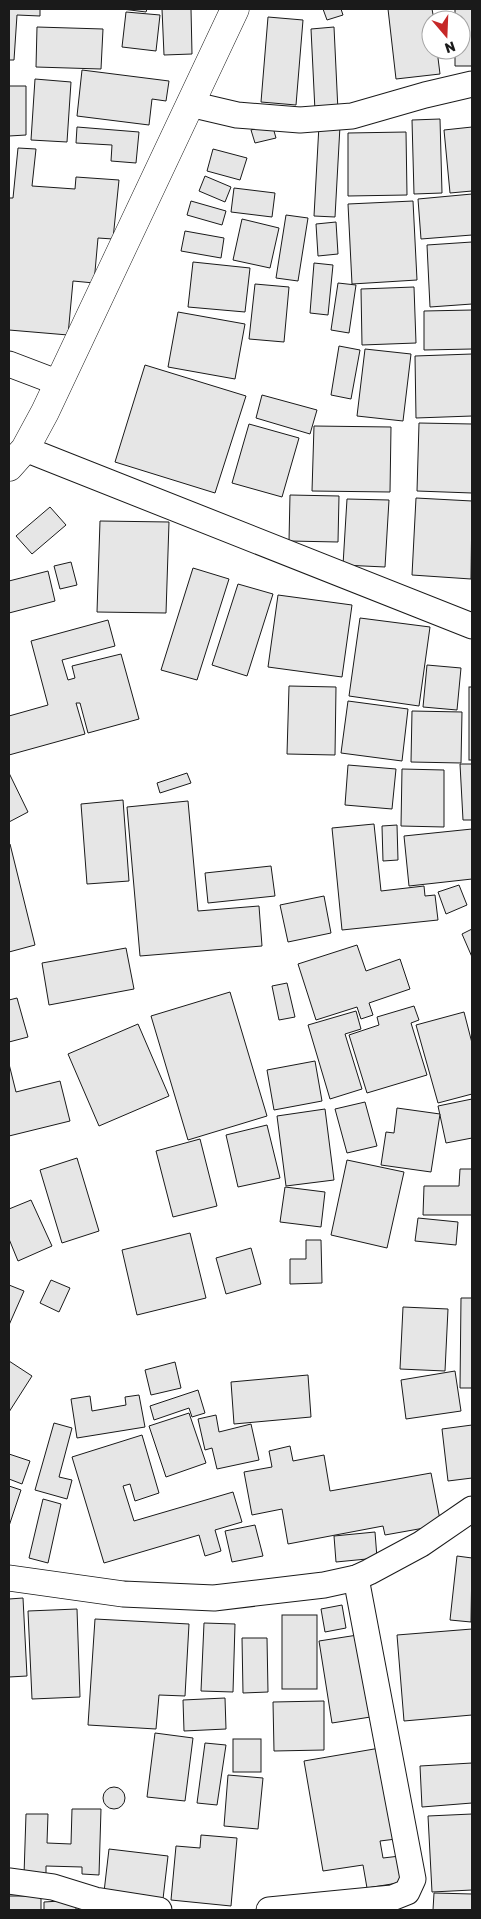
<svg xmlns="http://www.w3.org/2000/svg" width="481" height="1919" viewBox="0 0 481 1919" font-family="Rubik,sans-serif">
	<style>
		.building { fill: #e6e6e6; stroke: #1a1a1a }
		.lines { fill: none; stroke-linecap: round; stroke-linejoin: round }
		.minor-casing { stroke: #1a1a1a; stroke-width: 27 }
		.tertiary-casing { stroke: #1a1a1a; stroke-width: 29 }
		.minor { stroke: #fff; stroke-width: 25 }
		.tertiary { stroke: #fff; stroke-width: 28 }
	</style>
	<rect width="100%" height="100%" fill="#fff"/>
	<!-- building -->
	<g class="building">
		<polygon points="9,9 40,9 40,16 17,15 14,60 9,60"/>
		<polygon points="122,9 147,9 146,12"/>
		<polygon points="162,9 191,9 192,54 164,55"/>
		<polygon points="323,9 341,9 343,15 327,20"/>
		<polygon points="388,9 432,9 434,20 431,20 431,50 437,50 440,74 396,79"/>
		<polygon points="455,9 472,9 472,66 455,66 455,50 461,50 461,20 455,20"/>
		<polygon points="126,12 160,15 156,51 122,47"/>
		<polygon points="268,17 303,20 296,105 261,102"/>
		<polygon points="37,27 103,29 101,69 36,67"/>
		<polygon points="334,27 338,111 315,111 311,29"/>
		<polygon points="82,70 169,81 166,101 152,99 149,125 77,116"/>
		<polygon points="35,79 71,82 67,142 31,140"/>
		<polygon points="9,86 26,86 26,135 9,136"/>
		<polygon points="440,119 442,193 414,194 412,120"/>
		<polygon points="272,124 276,138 255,143 251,130"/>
		<polygon points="319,125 340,126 335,217 314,216"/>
		<polygon points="77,127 139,132 136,163 111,161 112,145 76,143"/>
		<polygon points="472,127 472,191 450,193 444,130"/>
		<polygon points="406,132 407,195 348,196 348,133"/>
		<polygon points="18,148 36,149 32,186 75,189 76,177 119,180 113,239 98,238 94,283 73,281 68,335 9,330 9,198 13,198"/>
		<polygon points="213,149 247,158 240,180 207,171"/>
		<polygon points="205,176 231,187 225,202 199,191"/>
		<polygon points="234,188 275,193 272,217 231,212"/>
		<polygon points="472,194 472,235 421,239 418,199"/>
		<polygon points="191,201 226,211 222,225 187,215"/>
		<polygon points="413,201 417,280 352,284 348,204"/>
		<polygon points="286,215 308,218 298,281 276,278"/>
		<polygon points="242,219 279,228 270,268 233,260"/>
		<polygon points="336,222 338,254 318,256 316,224"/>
		<polygon points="185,231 224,238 221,258 181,251"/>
		<polygon points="472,242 472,304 430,307 427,245"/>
		<polygon points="193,262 250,268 245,312 188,307"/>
		<polygon points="314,263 333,265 328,315 310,313"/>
		<polygon points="338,283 356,285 349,333 331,330"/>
		<polygon points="255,284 289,287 284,342 249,339"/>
		<polygon points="414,287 416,343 362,345 361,289"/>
		<polygon points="472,310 472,349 424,350 424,311"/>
		<polygon points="178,312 245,324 235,379 168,367"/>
		<polygon points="339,346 360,350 351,399 331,395"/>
		<polygon points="365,349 411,354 403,421 357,416"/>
		<polygon points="472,354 472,416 416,418 415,356"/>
		<polygon points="145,365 246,396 215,493 115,462"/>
		<polygon points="262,395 317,410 310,434 256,418"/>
		<polygon points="419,423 472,424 472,493 417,491"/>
		<polygon points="249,424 299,438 282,497 232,483"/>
		<polygon points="314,426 391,427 390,492 312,491"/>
		<polygon points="290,495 339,496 338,542 289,541"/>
		<polygon points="416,498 472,501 471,579 412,575"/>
		<polygon points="347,499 389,500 385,567 343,565"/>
		<polygon points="50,507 66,525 32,554 16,536"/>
		<polygon points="100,521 169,522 166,613 97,612"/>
		<polygon points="71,562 77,585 60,589 54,566"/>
		<polygon points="193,568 229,579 197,680 161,670"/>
		<polygon points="48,571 55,601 9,613 9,581"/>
		<polygon points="238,584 273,594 247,676 212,665"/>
		<polygon points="278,595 352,605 342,677 268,667"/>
		<polygon points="360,618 430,627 419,706 349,696"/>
		<polygon points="108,620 115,646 62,660 68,680 75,678 72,666 121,654 139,719 88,733 80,703 76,703 85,734 9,755 9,716 48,705 31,641"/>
		<polygon points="427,665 461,668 457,710 423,707"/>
		<polygon points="289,686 336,687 335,755 287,754"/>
		<rect x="469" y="687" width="3" height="73"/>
		<polygon points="348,701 408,709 402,761 341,753"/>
		<polygon points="412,711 462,712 461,763 411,762"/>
		<polygon points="460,764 472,764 472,820 463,820"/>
		<polygon points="348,765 396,769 392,809 345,805"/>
		<polygon points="402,769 444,770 444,827 401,826"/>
		<polygon points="9,773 28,812 9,822"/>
		<polygon points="187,773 191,783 160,793 157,783"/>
		<polygon points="123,800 129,881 87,884 81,804"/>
		<polygon points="188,801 198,911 259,906 262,946 140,956 127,807"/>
		<polygon points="374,824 381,891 424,886 425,896 435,895 438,920 342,930 332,828"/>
		<polygon points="397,825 398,860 383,861 382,826"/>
		<polygon points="472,829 472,879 409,886 404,836"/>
		<polygon points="10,844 35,945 9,952 9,845"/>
		<polygon points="271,866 275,896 208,903 205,873"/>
		<polygon points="459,885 467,905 446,914 438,892"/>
		<polygon points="324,896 331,933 288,942 280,905"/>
		<polygon points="472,929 472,957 462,934"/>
		<polygon points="357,945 366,971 400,959 410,989 369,1003 373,1015 361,1019 357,1007 316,1020 298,964"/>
		<polygon points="126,948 134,989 49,1005 42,963"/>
		<polygon points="287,983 295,1017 279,1020 272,986"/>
		<polygon points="230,992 267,1116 188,1140 151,1016"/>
		<polygon points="17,998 28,1037 9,1042 9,1000"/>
		<polygon points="414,1006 419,1020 411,1023 427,1075 367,1093 349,1035 379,1025 377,1017"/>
		<polygon points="356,1011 361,1029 345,1034 362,1089 330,1099 308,1025"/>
		<polygon points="464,1012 472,1043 472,1094 438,1103 416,1025"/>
		<polygon points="138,1024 169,1096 99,1126 68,1054"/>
		<polygon points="315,1061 322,1101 274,1110 267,1070"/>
		<polygon points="9,1064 16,1092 60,1081 70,1121 9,1136"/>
		<polygon points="472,1099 472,1138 446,1143 438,1106"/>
		<polygon points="365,1102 377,1146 347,1153 335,1109"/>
		<polygon points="397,1108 440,1114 431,1172 381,1165 386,1132 394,1133"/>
		<polygon points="325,1109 334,1180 286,1186 277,1116"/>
		<polygon points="267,1125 280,1178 238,1187 226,1135"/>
		<polygon points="200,1139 217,1206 173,1217 156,1151"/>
		<polygon points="77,1158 99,1231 62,1243 40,1170"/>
		<polygon points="347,1160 404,1172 387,1248 331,1235"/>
		<polygon points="460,1169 472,1169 472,1215 423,1215 424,1186 459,1186"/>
		<polygon points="285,1187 325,1192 321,1227 280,1222"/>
		<polygon points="31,1200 52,1246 18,1261 9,1239 9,1209"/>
		<polygon points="418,1218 458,1222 456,1245 415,1241"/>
		<polygon points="190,1233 206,1298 137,1315 122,1250"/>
		<polygon points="306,1240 321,1240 322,1283 290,1284 290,1259 306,1259"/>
		<polygon points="251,1248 261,1284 226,1294 216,1258"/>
		<polygon points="51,1280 70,1288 59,1312 40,1303"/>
		<polygon points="9,1285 24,1291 9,1325"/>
		<polygon points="461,1298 472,1298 472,1388 460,1388"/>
		<polygon points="403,1307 448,1309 445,1371 400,1369"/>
		<polygon points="9,1361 32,1376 9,1412"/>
		<polygon points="175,1362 181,1388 151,1395 145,1370"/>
		<polygon points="455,1371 461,1411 406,1419 401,1380"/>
		<polygon points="308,1375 311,1417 234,1424 231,1382"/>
		<polygon points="198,1390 205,1413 192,1417 189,1408 154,1420 150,1406"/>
		<polygon points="139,1395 145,1427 77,1438 71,1399 90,1396 92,1411 126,1405 125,1397"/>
		<polygon points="189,1413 206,1463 166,1477 149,1426"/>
		<polygon points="216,1415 219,1432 251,1424 259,1460 217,1469 212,1448 205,1450 198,1419"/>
		<polygon points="54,1423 72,1428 59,1477 72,1480 67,1499 35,1490"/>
		<polygon points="472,1425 472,1478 448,1481 442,1429"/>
		<polygon points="142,1435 159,1493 135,1501 130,1484 123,1486 134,1521 233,1492 242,1522 215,1530 221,1551 205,1556 199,1535 104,1563 72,1457"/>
		<polygon points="290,1446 293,1461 324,1455 330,1491 431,1473 441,1525 385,1535 383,1526 288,1544 282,1509 252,1515 244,1472 272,1467 269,1451"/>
		<polygon points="9,1454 30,1461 22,1484 9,1479"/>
		<polygon points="9,1486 21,1490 9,1526"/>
		<polygon points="43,1499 61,1504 48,1563 29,1558"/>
		<polygon points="255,1525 263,1556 232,1562 225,1531"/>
		<polygon points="375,1532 377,1558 336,1562 334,1536"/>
		<polygon points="457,1556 472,1558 471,1622 450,1620"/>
		<polygon points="23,1598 27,1676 9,1677 9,1599"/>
		<polygon points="342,1605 346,1628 325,1632 321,1609"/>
		<polygon points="77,1609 80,1697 32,1699 28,1611"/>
		<rect x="282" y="1615" width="35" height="74"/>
		<polygon points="95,1619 189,1624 185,1696 159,1695 156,1729 88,1725"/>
		<polygon points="204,1623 235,1624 233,1692 201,1691"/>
		<polygon points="472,1629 472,1715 404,1721 397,1635"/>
		<polygon points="364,1634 377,1716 332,1723 319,1641"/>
		<polygon points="242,1638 267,1638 268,1692 243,1693"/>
		<polygon points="225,1698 226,1729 184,1731 183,1700"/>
		<polygon points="324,1701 324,1750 274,1751 273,1702"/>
		<polygon points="155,1733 193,1738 185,1801 147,1797"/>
		<rect x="233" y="1739" width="28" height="33"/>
		<polygon points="205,1743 226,1745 217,1805 197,1803"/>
		<polygon points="380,1748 396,1839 380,1841 383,1858 400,1856 404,1882 367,1888 363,1865 323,1871 304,1761"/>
		<polygon points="472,1763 472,1803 422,1807 420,1766"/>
		<polygon points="228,1775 263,1778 258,1829 224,1826"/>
		<circle cx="114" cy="1798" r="11"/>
		<polygon points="72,1809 101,1809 99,1875 82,1874 82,1867 46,1866 46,1875 24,1875 26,1814 48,1814 47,1843 71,1844"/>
		<polygon points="472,1814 472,1890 432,1892 428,1816"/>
		<polygon points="201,1835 237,1838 231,1906 171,1900 176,1846 200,1848"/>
		<polygon points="109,1849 168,1856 163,1899 104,1892"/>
		<polygon points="434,1893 472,1894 472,1910 433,1910"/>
		<rect x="9" y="1896" width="32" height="14"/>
		<polygon points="76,1900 76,1910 44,1910 44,1902"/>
	</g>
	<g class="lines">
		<defs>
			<g id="minor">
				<polyline points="190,104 237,115 300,120 352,116 425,95 472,84"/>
				<polyline points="9,364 59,383"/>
				<polyline points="25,449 472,626"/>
				<polyline points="9,1578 123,1594 214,1598 324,1585 356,1578 369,1572 421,1544 472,1509"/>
				<polyline points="9,1881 53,1887 95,1900 159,1910"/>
				<polyline points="269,1910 392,1898 407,1892 413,1879 356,1578"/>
			</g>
			<polyline id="tertiary" points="9,467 25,449 45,412 235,9"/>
		</defs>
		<!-- minor casing -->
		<use href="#minor" class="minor-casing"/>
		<!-- tertiary casing -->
		<use href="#tertiary" class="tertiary-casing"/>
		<!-- minor -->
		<use href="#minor" class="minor"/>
		<!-- tertiary -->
		<use href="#tertiary" class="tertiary"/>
	</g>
	<!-- border -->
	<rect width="481" height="1919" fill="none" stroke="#1a1a1a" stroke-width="20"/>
	<!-- north arrow -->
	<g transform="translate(446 35) rotate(161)"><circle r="24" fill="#ffffff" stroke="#a3a3a3"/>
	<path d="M0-4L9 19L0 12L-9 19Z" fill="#c62828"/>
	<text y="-8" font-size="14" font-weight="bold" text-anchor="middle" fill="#1a1a1a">N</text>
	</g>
</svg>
